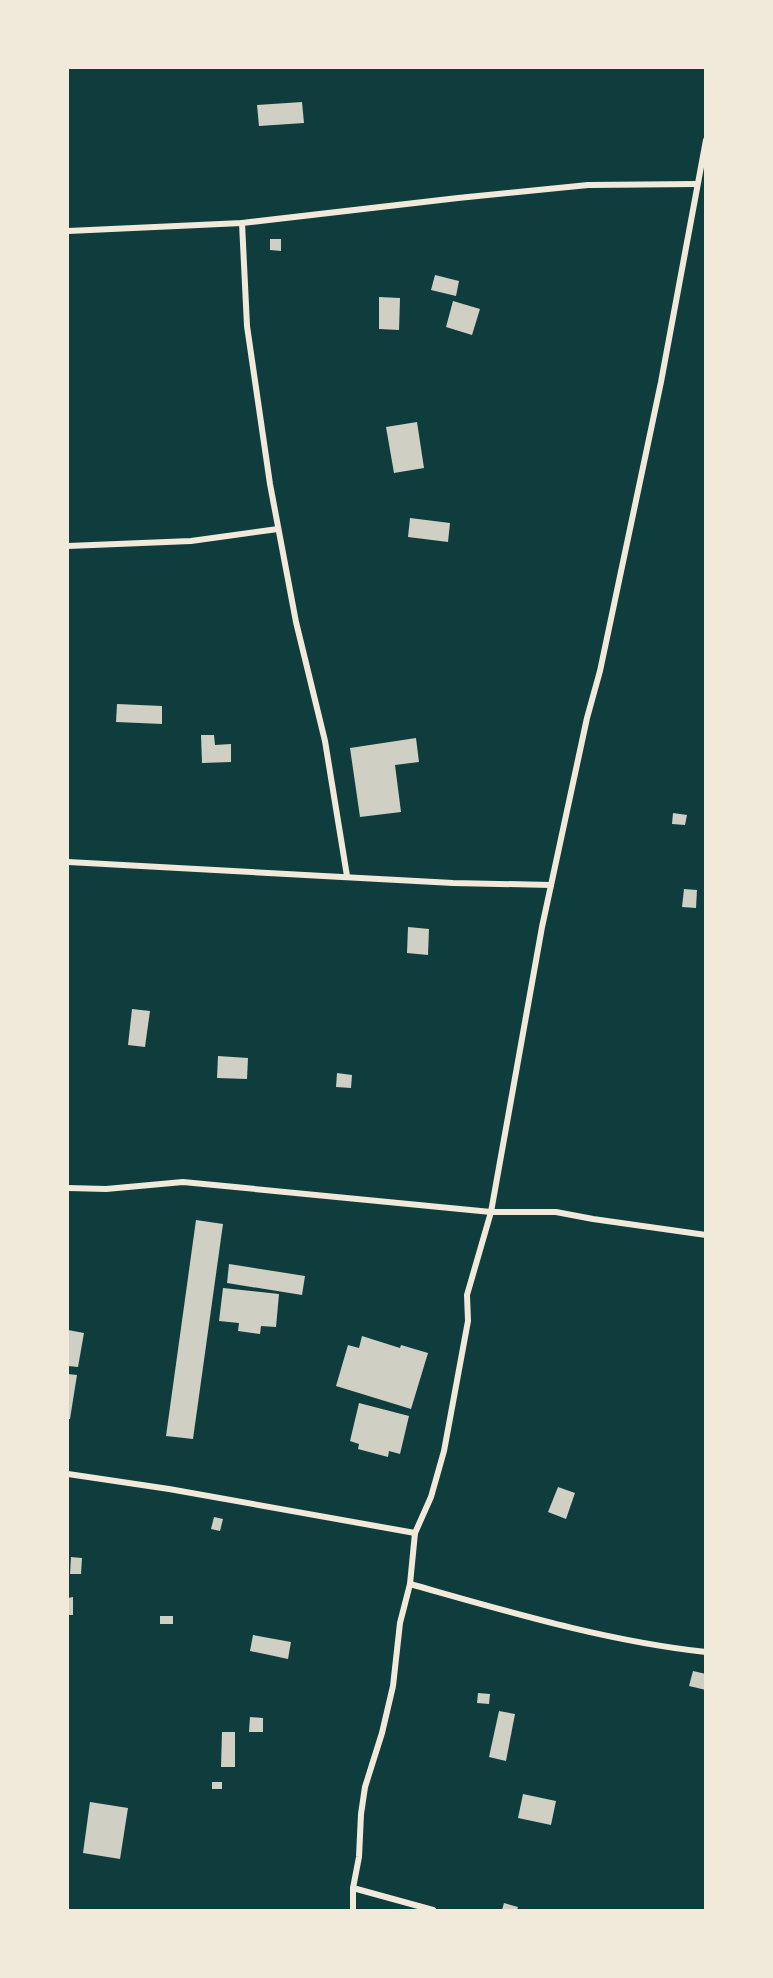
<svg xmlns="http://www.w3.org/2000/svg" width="773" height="1978" viewBox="0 0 773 1978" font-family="Rubik,sans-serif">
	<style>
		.building { fill: #cfcfc3 }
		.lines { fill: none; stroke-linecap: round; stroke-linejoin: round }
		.minor { stroke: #f1e9da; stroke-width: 6 }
	</style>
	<rect width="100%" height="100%" fill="#0f3d3e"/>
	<!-- building -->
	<g class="building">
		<polygon points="302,102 304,123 259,126 257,105"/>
		<polygon points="270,239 281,239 281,251 270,250"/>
		<polygon points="435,275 459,281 456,296 431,290"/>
		<polygon points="379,297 400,298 399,330 379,329"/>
		<polygon points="453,301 480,309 472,335 446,327"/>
		<polygon points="417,422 424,468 394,473 386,427"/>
		<polygon points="410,518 450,523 448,542 408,537"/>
		<polygon points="117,704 162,706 162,724 116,722"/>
		<polygon points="201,735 214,735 215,745 231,744 231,762 202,763"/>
		<polygon points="416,738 419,762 395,765 401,812 360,817 350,748"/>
		<polygon points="673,813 687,815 685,825 672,824"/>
		<polygon points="684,889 697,890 696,908 682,907"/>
		<polygon points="408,927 429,929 428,955 407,953"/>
		<polygon points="132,1009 150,1011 145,1047 128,1045"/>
		<polygon points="218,1056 248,1058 247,1079 217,1078"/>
		<polygon points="337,1073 352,1075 351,1088 336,1087"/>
		<polygon points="196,1220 223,1224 193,1439 166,1436"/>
		<polygon points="229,1264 305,1276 302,1295 227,1283"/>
		<polygon points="223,1288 279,1294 276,1327 261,1326 260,1334 238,1331 239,1323 219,1321"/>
		<polygon points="68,1330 84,1333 78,1367 68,1366"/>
		<polygon points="362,1336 400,1348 401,1345 428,1353 411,1409 336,1386 348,1345 359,1348"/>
		<polygon points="68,1374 77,1375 70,1419 68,1419"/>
		<polygon points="359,1403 409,1416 400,1454 389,1451 388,1457 358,1449 359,1444 350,1441"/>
		<polygon points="558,1487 575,1493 566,1519 548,1512"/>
		<polygon points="214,1517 223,1519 220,1531 211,1529"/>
		<polygon points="71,1557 82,1558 81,1574 70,1574"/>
		<polygon points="73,1597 73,1615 68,1615 68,1598"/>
		<rect x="160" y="1616" width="13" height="8"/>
		<polygon points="253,1635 291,1642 288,1659 250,1651"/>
		<polygon points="693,1671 706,1674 706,1690 689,1686"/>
		<polygon points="478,1693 490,1694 489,1704 477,1703"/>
		<polygon points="499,1711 515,1714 506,1761 489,1757"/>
		<polygon points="250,1717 263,1718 263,1732 249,1732"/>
		<polygon points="222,1732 235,1732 235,1767 221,1767"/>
		<rect x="212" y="1782" width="10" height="7"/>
		<polygon points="523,1794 556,1801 551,1825 518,1818"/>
		<polygon points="90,1802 128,1808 120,1859 83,1853"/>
		<polygon points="504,1903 518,1907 517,1910 502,1910"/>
	</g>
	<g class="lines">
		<!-- minor -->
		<g class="minor">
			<polyline points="242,223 247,326 270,484 296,622 325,741 347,876"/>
			<polyline points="68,231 242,223 458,198 588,185 697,184"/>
			<polyline points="68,546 191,541 278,529"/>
			<polyline points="68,862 453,883 551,885"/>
			<polyline points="68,1188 106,1189 183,1182 491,1212 556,1212 593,1219 706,1235"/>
			<polyline points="68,1474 169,1489 415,1533"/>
			<path d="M 410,1584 C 506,1611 605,1641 706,1652"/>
			<polyline points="353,1888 433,1910"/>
			<polyline points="353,1910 353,1888 359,1857 361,1814 365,1787 382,1733 393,1686 400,1623 410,1584 415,1533 431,1497 444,1451 468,1321 467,1295 491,1212 542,927 587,718 600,671 661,382 706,140"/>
		</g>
	</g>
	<!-- border -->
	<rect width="773" height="1978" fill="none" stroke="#f1e9da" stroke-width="138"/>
</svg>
